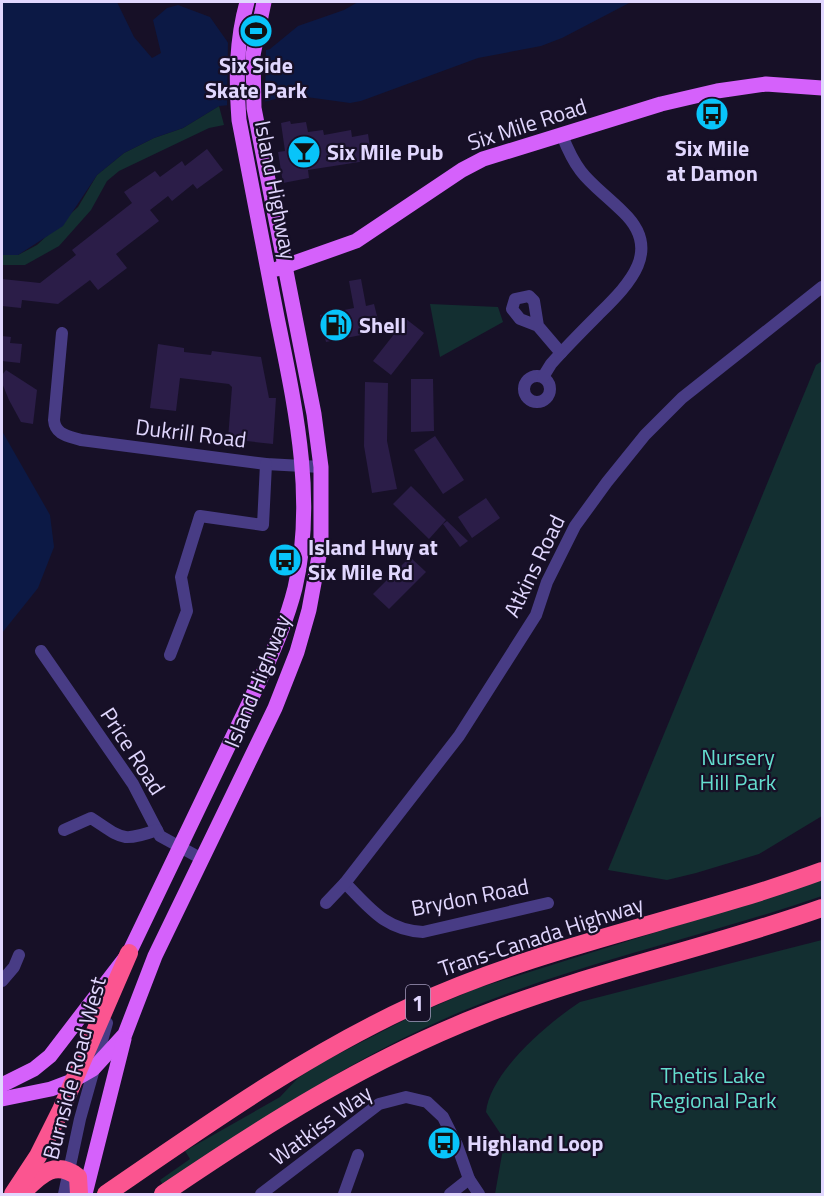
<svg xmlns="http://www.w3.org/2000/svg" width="824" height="1196" viewBox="0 0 824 1196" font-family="'Titillium Web',sans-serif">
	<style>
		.green { fill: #132f31 }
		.water { fill: #0c1945 }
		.pier { fill: #171027 }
		.building { fill: #2b1d48 }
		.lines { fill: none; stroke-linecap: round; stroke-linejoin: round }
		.minor { stroke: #483c85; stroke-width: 12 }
		.major { stroke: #d561fb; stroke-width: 15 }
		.highway { stroke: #fb5590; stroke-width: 18 }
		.labels { text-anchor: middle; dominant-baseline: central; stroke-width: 4.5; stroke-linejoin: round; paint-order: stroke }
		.shield { fill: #171027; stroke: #a49bbe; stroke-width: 1.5 }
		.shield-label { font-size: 21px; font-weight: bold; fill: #e1d7fe }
		.poi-label { font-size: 22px; font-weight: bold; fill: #e1d7fe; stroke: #171027; text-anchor: start }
		.street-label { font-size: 22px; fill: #e1d7fe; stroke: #171027 }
		.park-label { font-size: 22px; fill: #64dece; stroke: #171027 }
	</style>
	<rect width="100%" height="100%" fill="#171027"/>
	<!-- green -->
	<g class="green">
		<polygon points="219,106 224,125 209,128 119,171 107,181 91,210 59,246 25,265 2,265 2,255 18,255 37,245 78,207 97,175 124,153 154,138 183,128"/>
		<polygon points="430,304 498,307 503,322 440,357"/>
		<polygon points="822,361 822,816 759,854 696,873 667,880 608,870 816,365"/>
		<path d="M 822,880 L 822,896 C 703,937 577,963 460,1012 C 353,1057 259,1121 163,1185 L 160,1180 L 190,1159 L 185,1151 L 280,1097 L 298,1078 L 321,1063 L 414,1015 L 475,989 Z"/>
		<path d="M 822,940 L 822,1194 L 495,1194 L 504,1143 L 502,1136 L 486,1112 C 490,1072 548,1023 580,1002 Z"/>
	</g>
	<!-- water -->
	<g class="water">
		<polygon points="2,2 117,2 134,37 152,58 161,53 153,20 167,8 178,5 210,17 229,44 259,52 270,49 298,26 344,10 358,2 631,2 562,38 541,46 478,58 361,101 350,103 292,95 263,102 219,106 183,128 154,138 124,153 97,175 63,226 18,255 2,255"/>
		<polygon points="2,431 50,515 54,547 38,588 2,633"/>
	</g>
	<!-- pier -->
	<polygon class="pier" points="228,39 259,49 266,47 265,105 227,109"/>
	<!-- building -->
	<g class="building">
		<polygon points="290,121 291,124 306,122 308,132 323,130 324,135 351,130 352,137 368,134 372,160 308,170 309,178 283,183 278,152 285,151 281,123"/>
		<polygon points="207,149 223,170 197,189 193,184 172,201 168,196 150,210 159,221 116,254 127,268 98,290 90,280 58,304 22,300 21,308 2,306 2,279 40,283 76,255 72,250 132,203 124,192 155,171 160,177 182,161 185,166"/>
		<polygon points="361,279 366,306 374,304 378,320 361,335 326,342 320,315 354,308 349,281"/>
		<polygon points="406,319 424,333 391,375 373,361"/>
		<polygon points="2,336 11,337 10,343 22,344 20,363 2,361"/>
		<polygon points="158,344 184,348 184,352 211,355 212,351 261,357 269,398 276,398 273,444 228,439 232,387 229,384 180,378 176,411 150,408"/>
		<polygon points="6,370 37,390 33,424 21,422 9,400 2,383 2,375"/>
		<polygon points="411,379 433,379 434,431 411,432"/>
		<polygon points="365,382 388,383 387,441 397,489 372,493 364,446"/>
		<polygon points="435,436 464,480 443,494 414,450"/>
		<polygon points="411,486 446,520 429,539 393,504"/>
		<polygon points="486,498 500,518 472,538 458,517"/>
		<polygon points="447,521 468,541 460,547 443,524"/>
		<polygon points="410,557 426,572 389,609 373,594"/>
	</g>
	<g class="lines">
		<!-- minor -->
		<g class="minor">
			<polyline points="538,326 534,301 529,296 515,299 512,309 520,319 538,326 561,353"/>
			<path d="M 62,333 L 54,420 C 55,435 69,436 81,440 L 266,464 L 321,467"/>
			<circle cx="537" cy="389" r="13"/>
			<path d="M 543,377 L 551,364 C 566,347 582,331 598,315 C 628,285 664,251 623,212 C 591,181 579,179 562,135"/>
			<polyline points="41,651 133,784 160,836 202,859"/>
			<polyline points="170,655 187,611 181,577 200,516 263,525 266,464"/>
			<path d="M 64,830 L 91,818 C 122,838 121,843 157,830"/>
			<path d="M 345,883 C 370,908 385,930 423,932 L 548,903"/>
			<polyline points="326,903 345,883 459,736 536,615 547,582 575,526 607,482 645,435 682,398 822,287"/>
			<polyline points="2,981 14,967 19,955"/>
			<polyline points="64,1194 80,1119 107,1023"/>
			<polyline points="261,1194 379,1104 406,1097 427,1102 443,1117 457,1145 469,1179 479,1194"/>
			<polyline points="344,1194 358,1155"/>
			<polyline points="450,1194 469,1179"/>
		</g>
		<!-- major -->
		<g class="major">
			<polyline points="277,269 356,241 462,170 483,159 661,104 717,91 766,84 822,88"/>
			<path d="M 2,1085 L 34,1069 L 50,1056 L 129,953 L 261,678 C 274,649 287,620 295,588 C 316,498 295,406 277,317 C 265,252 252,186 239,120 C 236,79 236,41 247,2"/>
			<polyline points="2,1099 51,1089 72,1081 93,1069 125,1034 155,956 275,708 297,652 309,610 321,545 321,467 314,414 254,108 253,55 264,2"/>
			<polyline points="85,1194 124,1039"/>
		</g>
		<!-- highway -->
		<g class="highway">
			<path d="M 25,1190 C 42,1173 56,1160 78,1177 L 79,1194"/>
			<polyline points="13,1194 38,1156 61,1110 129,953"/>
			<path d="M 106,1194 C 205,1126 305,1055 414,1005 C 544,945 688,920 822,871"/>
			<path d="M 163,1194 C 263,1126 367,1060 480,1016 C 591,972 709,948 822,908"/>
		</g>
	</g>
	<!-- icons -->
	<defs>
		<symbol id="stadium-disc" viewBox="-11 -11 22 22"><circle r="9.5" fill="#08c4f9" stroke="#171027"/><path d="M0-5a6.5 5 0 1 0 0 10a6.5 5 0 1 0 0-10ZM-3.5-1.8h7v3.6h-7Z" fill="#111"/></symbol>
		<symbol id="bus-disc" viewBox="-11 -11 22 22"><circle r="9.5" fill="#08c4f9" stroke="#171027"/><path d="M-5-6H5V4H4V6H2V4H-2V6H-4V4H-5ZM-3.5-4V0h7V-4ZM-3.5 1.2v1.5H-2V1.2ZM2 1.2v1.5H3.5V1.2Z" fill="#111"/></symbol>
		<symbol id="bar-disc" viewBox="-11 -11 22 22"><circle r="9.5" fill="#08c4f9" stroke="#171027"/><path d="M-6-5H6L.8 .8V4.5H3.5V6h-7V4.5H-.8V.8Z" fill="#111"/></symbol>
		<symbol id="fuel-disc" viewBox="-11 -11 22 22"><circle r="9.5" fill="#08c4f9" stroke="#171027"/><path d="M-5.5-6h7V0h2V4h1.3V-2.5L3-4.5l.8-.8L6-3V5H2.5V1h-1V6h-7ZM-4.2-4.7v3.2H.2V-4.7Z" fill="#111"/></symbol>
	</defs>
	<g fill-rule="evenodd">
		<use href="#stadium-disc" x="237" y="12" width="38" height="38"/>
		<use href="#bus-disc" x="693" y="95" width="38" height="38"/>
		<use href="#bar-disc" x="285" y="133" width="38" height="38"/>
		<use href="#fuel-disc" x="317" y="306" width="38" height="38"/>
		<use href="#bus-disc" x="266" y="541" width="38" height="38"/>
		<use href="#bus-disc" x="425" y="1124" width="38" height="38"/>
	</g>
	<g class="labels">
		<!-- shield labels -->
		<rect class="shield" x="406" y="985" width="24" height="36" rx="4.5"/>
		<g class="shield-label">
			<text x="418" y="1003">1</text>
		</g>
		<!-- poi labels -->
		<g class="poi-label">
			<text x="256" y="65" text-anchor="middle">Six Side<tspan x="256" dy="25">Skate Park</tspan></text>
			<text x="712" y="148" text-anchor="middle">Six Mile<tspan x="712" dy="25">at Damon</tspan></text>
			<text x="327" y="152">Six Mile Pub</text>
			<text x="359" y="325">Shell</text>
			<text x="308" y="547">Island Hwy at<tspan x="308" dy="25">Six Mile Rd</tspan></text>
			<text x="467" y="1143">Highland Loop</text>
		</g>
		<!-- street labels -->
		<g class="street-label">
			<text transform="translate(527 124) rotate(-18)">Six Mile Road</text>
			<text transform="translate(276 190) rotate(79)">Island Highway</text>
			<text transform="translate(191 433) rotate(7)">Dukrill Road</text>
			<text transform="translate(534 566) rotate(-64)">Atkins Road</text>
			<text transform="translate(257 681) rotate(-68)">Island Highway</text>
			<text transform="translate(133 751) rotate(57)">Price Road</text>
			<text transform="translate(470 897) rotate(-11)">Brydon Road</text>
			<text transform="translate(541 936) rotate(-18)">Trans-Canada Highway</text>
			<text transform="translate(74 1068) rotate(-75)">Burnside Road West</text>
			<text transform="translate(321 1125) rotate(-36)">Watkiss Way</text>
		</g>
		<!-- park labels -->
		<g class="park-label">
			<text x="738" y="757">Nursery<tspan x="738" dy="25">Hill Park</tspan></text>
			<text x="713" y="1075">Thetis Lake<tspan x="713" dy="25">Regional Park</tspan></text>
		</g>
	</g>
	<!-- border -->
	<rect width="824" height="1196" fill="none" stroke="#e1d7fe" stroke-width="6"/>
</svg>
